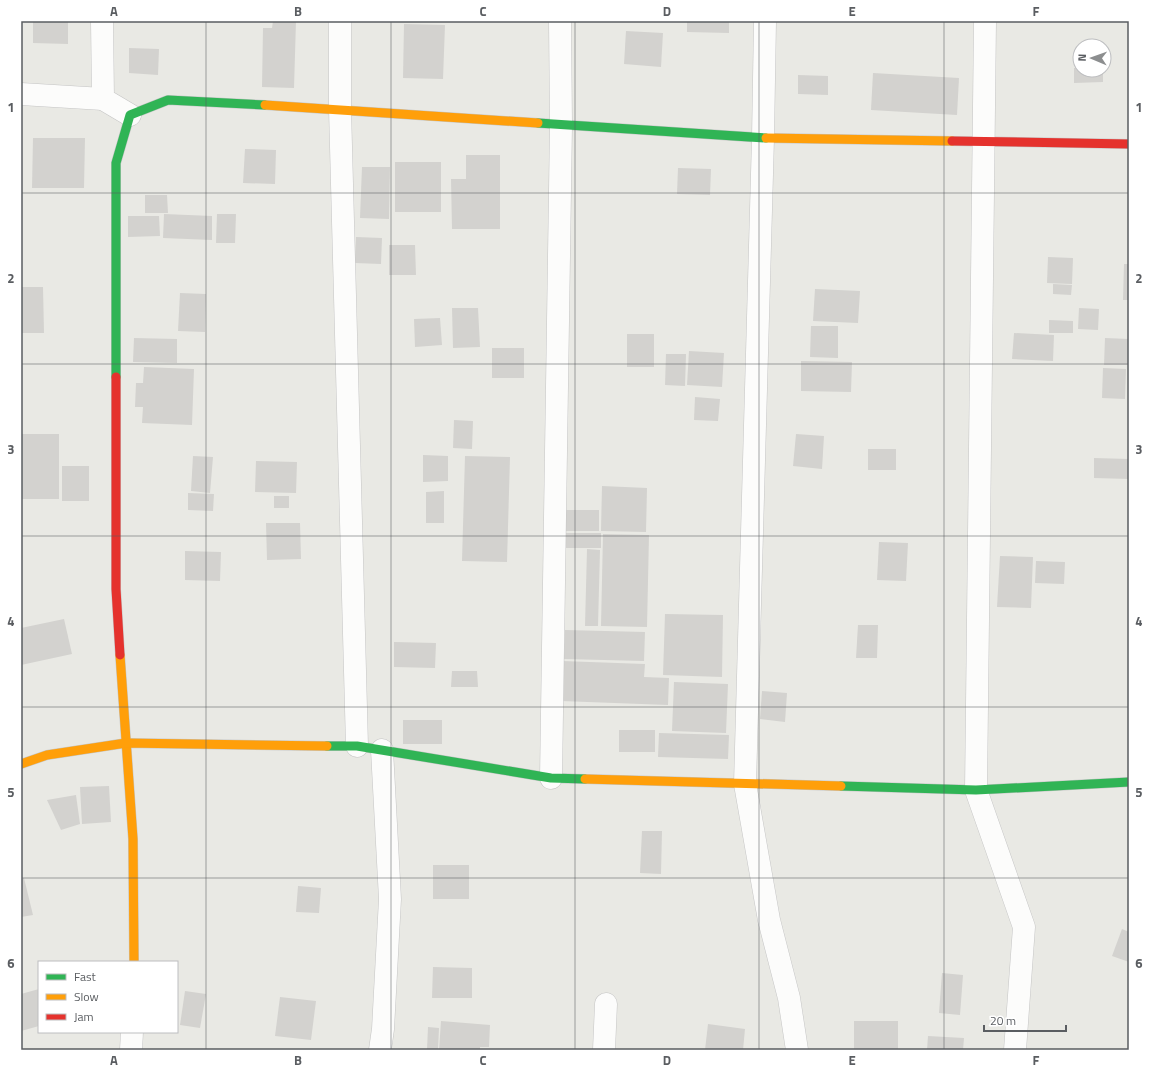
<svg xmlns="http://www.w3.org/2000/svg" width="1150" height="1071" viewBox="0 0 1150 1071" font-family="'Titillium Web',sans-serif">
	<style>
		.building { fill: #d3d2cf }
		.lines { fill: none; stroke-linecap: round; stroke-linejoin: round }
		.street-casing { stroke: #c5c5c5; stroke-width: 23 }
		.fast-casing { stroke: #c4c5c5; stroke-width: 10 }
		.slow-casing { stroke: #c4c5c5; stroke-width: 10 }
		.jam-casing { stroke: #c4c5c5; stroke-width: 10 }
		.street { stroke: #fcfcfb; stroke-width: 22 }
		.fast { stroke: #30b455; stroke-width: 9 }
		.slow { stroke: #ff9f0a; stroke-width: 9 }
		.jam { stroke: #e5322d; stroke-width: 9 }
		.grid { fill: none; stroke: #5a5d61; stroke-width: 1; stroke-opacity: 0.55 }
		.neatline { fill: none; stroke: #5a5d61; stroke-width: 1.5 }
		.grid-label { font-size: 13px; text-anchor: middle; font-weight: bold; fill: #5a5d61 }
	</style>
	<rect width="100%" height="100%" fill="#e9e9e4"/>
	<!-- building -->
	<g class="building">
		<polygon points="33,21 68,21 68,44 33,43"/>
		<polygon points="273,21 296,21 294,88 262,87 263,28 272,28"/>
		<polygon points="687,21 729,21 729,33 687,32"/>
		<polygon points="404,24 445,25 443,79 403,78"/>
		<polygon points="626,31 663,33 661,67 624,64"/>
		<polygon points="129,48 159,49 158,75 129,73"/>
		<polygon points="1074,68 1080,68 1080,70 1103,70 1103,82 1074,83"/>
		<polygon points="873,73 959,78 957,115 871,110"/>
		<polygon points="798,75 828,76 828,95 798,94"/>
		<polygon points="33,138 85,138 84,188 32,188"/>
		<polygon points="245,149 276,150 275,184 243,183"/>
		<polygon points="466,155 500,155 500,229 452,229 451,179 466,179"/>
		<rect x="395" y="162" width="46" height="50"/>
		<polygon points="362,167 390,167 389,219 360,218"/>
		<polygon points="678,168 711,169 710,195 677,194"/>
		<polygon points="145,195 167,195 168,213 145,213"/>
		<polygon points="164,214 212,216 212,240 163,238"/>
		<polygon points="217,214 236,214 235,243 216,243"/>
		<polygon points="128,216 159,216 160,236 128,237"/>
		<polygon points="356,237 382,238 381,264 355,263"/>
		<polygon points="389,245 415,245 416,275 389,275"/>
		<polygon points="1048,257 1073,258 1072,284 1047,283"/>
		<polygon points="1124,264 1129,264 1129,300 1123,300"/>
		<polygon points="1053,284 1072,285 1071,295 1053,294"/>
		<polygon points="21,287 43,287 44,333 21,333"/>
		<polygon points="815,289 860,291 858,323 813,321"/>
		<polygon points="180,293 206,294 205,332 178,331"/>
		<polygon points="452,308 478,308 480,347 453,348"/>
		<polygon points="1079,308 1099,309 1098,330 1078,329"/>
		<polygon points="440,318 442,345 415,347 414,319"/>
		<polygon points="1049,320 1073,321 1073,333 1049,333"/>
		<polygon points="811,326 838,326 838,358 810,357"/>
		<polygon points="1014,333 1054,335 1053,361 1012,359"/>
		<rect x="627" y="334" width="27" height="33"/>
		<polygon points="134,338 177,339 177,363 133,362"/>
		<polygon points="1105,338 1129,339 1129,365 1104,365"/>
		<rect x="492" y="348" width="32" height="30"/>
		<polygon points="689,351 724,353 722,387 687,385"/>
		<polygon points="666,354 686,354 685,386 665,385"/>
		<polygon points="801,361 852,362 851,392 801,391"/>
		<polygon points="144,367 194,369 192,425 142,423 143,407 135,407 136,383 143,383"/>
		<polygon points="1103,368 1126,369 1125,399 1102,398"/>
		<polygon points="695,397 720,399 718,421 694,420"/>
		<polygon points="454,420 473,421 472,449 453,448"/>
		<rect x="21" y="434" width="38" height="65"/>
		<polygon points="796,434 824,436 822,469 793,466"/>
		<rect x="868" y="449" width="28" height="21"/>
		<polygon points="423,455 448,456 448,481 423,482"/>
		<polygon points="193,456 213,457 210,493 191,491"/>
		<polygon points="465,456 510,457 507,562 462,561"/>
		<polygon points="1094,458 1129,459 1129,479 1094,478"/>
		<polygon points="256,461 297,462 296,493 255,492"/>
		<rect x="62" y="466" width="27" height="35"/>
		<polygon points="602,486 647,488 646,532 601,531"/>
		<polygon points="444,491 444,523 426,523 426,492"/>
		<polygon points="188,493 214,494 213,511 188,510"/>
		<rect x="274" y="496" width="15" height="12"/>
		<rect x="566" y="510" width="33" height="21"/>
		<polygon points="266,523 300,523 301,559 267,560"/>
		<rect x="566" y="533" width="35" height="15"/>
		<polygon points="603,534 649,535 647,627 601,626"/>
		<polygon points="879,542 908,543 906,581 877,580"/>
		<polygon points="587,549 600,550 598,626 585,626"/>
		<polygon points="185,551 221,552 220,581 185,580"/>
		<polygon points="1000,556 1033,557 1031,608 997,607"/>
		<polygon points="1036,561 1065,562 1064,584 1035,583"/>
		<polygon points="665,614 723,615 722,677 663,675"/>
		<polygon points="64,619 72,654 21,665 21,628"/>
		<polygon points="858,625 878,625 877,658 856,658"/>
		<polygon points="565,630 645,632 644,661 564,659"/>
		<polygon points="394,642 436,643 435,668 394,667"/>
		<polygon points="562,661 645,664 644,677 669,678 668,705 561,701"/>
		<polygon points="452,671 477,671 478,687 451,687"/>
		<polygon points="674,682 728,684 726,733 672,731"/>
		<polygon points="762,691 787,693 785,722 760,719"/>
		<rect x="403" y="720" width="39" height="24"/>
		<rect x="619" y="730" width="36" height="22"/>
		<polygon points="659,733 729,735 728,759 658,757"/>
		<polygon points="109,786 111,822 82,824 80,787"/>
		<polygon points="76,795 80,824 61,830 47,800"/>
		<polygon points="642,831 662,831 661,874 640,873"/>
		<rect x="433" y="865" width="36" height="34"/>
		<polygon points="24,878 33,915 21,917 21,879"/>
		<polygon points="298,886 321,888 319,913 296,912"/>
		<polygon points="1122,929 1129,932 1129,962 1112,956"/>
		<polygon points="433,967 472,968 472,998 432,998"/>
		<polygon points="942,973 963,975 960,1015 939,1013"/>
		<polygon points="39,989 39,1026 21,1031 21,994"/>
		<polygon points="185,991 206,994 200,1028 180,1025"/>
		<polygon points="280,997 316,1001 311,1040 275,1036"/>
		<polygon points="441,1021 490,1025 489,1047 480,1047 480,1050 439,1050"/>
		<rect x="854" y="1021" width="44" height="29"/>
		<polygon points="708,1024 745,1029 743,1050 705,1050"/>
		<polygon points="428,1027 439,1028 438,1050 427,1050"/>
		<polygon points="928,1036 964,1038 963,1050 927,1050"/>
	</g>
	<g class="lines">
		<defs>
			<g id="street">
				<polyline points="102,21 103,99 130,115"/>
				<polyline points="340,21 340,109 357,746"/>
				<polyline points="765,21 763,138 745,784 769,920 789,998 797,1050"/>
				<polyline points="985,21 976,790 1024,927 1015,1050"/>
				<polyline points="21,94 103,99"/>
				<polyline points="551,778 561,125 560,21"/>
				<polyline points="131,1050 132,1032"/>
				<polyline points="380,1050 383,1029 390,899 382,750"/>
				<polyline points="604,1050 606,1004"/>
			</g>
			<g id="fast">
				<polyline points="538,123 766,138"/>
				<polyline points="116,377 116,163 130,115 168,100 265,105"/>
				<polyline points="327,746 357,746 551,778 585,779"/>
				<polyline points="841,786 976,790 1129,782"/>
			</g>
			<g id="slow">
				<polyline points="265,105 538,123"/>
				<polyline points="766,138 952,141"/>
				<polyline points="120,655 133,839 134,962"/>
				<polyline points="21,764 47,755 126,743 327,746"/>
				<polyline points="585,779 841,786"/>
			</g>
			<g id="jam">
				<polyline points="952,141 1129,144"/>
				<polyline points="116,377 116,589 120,655"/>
			</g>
		</defs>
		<!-- street casing -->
		<use href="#street" class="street-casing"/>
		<!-- fast casing -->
		<use href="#fast" class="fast-casing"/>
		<!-- slow casing -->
		<use href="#slow" class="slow-casing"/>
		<!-- jam casing -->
		<use href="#jam" class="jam-casing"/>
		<!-- street -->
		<use href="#street" class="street"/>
		<!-- fast -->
		<use href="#fast" class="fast"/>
		<!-- slow -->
		<use href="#slow" class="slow"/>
		<!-- jam -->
		<use href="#jam" class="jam"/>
	</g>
	<!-- grid -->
	<path class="grid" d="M 206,21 L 206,1050M 391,21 L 391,1050M 575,21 L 575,1050M 759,21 L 759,1050M 944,21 L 944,1050M 21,193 L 1129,193M 21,364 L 1129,364M 21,536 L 1129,536M 21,707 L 1129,707M 21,878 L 1129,878"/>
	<!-- border -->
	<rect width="1150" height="1071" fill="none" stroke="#ffffff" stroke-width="44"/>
	<!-- legend -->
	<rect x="38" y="961" width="140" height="72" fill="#ffffff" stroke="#bdbec0"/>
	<rect x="46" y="974" width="20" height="6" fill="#30b455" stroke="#bdbec0"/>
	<text x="74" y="981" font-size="12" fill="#5a5d61">Fast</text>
	<rect x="46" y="994" width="20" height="6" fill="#ff9f0a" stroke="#bdbec0"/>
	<text x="74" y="1001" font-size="12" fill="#5a5d61">Slow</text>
	<rect x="46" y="1014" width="20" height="6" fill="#e5322d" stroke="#bdbec0"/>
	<text x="74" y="1021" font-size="12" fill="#5a5d61">Jam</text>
	<!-- north arrow -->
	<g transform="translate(1092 58) rotate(272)"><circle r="19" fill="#ffffff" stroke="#bdbec0"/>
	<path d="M0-3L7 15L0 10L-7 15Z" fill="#8c8e8f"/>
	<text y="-6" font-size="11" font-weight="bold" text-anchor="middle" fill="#5a5d61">N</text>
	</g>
	<!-- scale -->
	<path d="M984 1025v6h82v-6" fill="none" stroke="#5a5d61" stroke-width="2"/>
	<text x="990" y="1025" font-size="12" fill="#5a5d61" stroke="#ffffff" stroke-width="3" paint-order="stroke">20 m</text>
	<rect x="22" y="22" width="1106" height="1027" class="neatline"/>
	<g class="grid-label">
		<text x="114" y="16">A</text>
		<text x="298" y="16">B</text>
		<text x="483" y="16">C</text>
		<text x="667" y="16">D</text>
		<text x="852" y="16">E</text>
		<text x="1036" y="16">F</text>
		<text x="11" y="112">1</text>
		<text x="1139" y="112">1</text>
		<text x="11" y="283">2</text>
		<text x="1139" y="283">2</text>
		<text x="11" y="454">3</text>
		<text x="1139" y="454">3</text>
		<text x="11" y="626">4</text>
		<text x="1139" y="626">4</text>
		<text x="11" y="797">5</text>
		<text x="1139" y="797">5</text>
		<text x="11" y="968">6</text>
		<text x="1139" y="968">6</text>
		<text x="114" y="1065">A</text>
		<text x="298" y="1065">B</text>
		<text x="483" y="1065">C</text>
		<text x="667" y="1065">D</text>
		<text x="852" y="1065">E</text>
		<text x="1036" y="1065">F</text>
	</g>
</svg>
